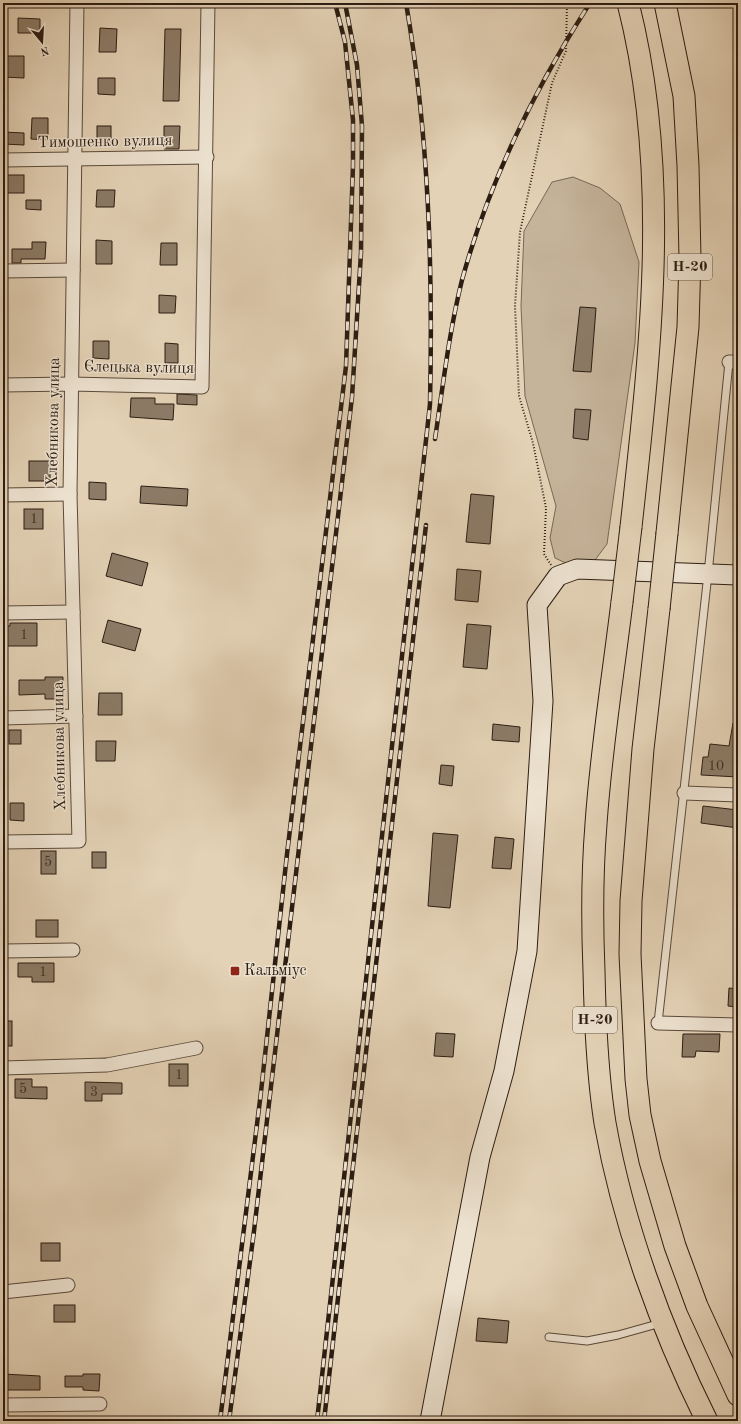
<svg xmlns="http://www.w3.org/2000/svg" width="741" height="1424" viewBox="0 0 741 1424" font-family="'Old Standard TT',serif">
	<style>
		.green { fill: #c5b39a; stroke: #786856 }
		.building { fill: #8c7b67; stroke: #2c1d12 }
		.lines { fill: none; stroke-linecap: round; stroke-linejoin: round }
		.lane-casing { stroke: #5a4a3b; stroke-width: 9 }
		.street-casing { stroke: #5a4a3b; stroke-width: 15 }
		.secondary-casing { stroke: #2c1d12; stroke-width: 21 }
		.primary-casing { stroke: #2c1d12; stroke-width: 23 }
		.path { stroke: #2c1d12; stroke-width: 2; stroke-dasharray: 1 2; stroke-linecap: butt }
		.lane { stroke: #ede2d0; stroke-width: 7 }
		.street { stroke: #ede2d0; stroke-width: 13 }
		.secondary { stroke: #ede2d0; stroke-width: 19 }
		.primary { stroke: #e4d2b6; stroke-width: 21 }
		.rail-casing { stroke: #2c1d12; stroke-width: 4.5 }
		.rail { stroke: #ede2d0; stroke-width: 3; stroke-dasharray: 9; stroke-linecap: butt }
		.primary-bridge-casing { stroke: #2c1d12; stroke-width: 23; stroke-linecap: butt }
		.primary-bridge { stroke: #e4d2b6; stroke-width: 21 }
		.poi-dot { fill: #8f2418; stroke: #ede2d0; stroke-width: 1.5 }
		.labels { text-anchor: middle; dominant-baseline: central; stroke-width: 3; stroke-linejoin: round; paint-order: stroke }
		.number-label { font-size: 14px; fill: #443427 }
		.shield { fill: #ede2d0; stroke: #66584b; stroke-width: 1 }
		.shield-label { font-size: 15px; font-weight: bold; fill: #2c1d12 }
		.street-label { font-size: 16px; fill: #2c1d12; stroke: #ede2d0 }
		.poi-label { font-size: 16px; fill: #2c1d12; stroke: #ede2d0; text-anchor: start }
	</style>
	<rect width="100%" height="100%" fill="#e4d2b6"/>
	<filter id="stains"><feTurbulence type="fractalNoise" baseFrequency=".005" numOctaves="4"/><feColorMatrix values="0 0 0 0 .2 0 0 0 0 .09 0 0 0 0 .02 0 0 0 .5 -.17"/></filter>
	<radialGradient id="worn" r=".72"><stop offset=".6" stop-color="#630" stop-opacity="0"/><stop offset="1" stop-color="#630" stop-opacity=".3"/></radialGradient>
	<!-- green -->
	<polygon class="green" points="573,177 600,188 620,204 639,262 635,343 607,544 595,560 570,565 555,558 550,538 556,506 525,396 521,306 524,231 552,182"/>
	<!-- building -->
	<g class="building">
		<polygon points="18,18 40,19 40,33 18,33"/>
		<polygon points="100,28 117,29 116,52 99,52"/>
		<polygon points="165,29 181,29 179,101 163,101"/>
		<polygon points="4,56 24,56 24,78 3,77"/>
		<polygon points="98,78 115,78 115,95 98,94"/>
		<polygon points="32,118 48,118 48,140 31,139"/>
		<rect x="97" y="126" width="14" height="16"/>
		<polygon points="164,126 180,126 179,149 164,149"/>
		<polygon points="3,132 24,133 24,145 3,144"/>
		<rect x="3" y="175" width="21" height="18"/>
		<polygon points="97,190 115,190 114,207 96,207"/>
		<polygon points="26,200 41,200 41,210 26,209"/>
		<polygon points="96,240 112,241 112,264 96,264"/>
		<polygon points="32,242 46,242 45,259 21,259 21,263 12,263 12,249 32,249"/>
		<polygon points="161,243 177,243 177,265 160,265"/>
		<polygon points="159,295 176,296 175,313 159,313"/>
		<polygon points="580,307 596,308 591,372 573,371"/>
		<polygon points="93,341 109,341 109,359 93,358"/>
		<polygon points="165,343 178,344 178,363 165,363"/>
		<polygon points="177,394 197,395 197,405 177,404"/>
		<polygon points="131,398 155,398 155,404 174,404 173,420 130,417"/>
		<polygon points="575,409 591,410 588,440 573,438"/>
		<rect x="29" y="461" width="21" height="20"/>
		<polygon points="89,482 106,483 106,500 89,499"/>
		<polygon points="141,486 188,489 187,506 140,503"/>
		<polygon points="471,494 494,496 490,544 466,542"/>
		<rect x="24" y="509" width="19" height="20"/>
		<polygon points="112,553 148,563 142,586 106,576"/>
		<polygon points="457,569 481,571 478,602 455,600"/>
		<polygon points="108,620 141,629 135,651 102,642"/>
		<polygon points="10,623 37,623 37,646 3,646 3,626 10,626"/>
		<polygon points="467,624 491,626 487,669 463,667"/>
		<polygon points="45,677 63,677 63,699 45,699 45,694 19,695 19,680 45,680"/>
		<polygon points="99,693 122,693 122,715 98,715"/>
		<polygon points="733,723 738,723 738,777 701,775 703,757 708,757 710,744 729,746"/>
		<polygon points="493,724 520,727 519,742 492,740"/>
		<rect x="9" y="730" width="12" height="14"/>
		<polygon points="96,741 116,741 115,761 96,761"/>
		<polygon points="441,765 454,766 452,786 439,784"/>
		<polygon points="10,803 24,803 24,821 10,820"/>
		<polygon points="703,806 738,810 738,828 701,823"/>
		<polygon points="433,833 458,835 450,908 428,906"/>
		<polygon points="495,837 514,839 511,869 492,868"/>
		<rect x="41" y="851" width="15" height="23"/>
		<rect x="92" y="852" width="14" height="16"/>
		<rect x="36" y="920" width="22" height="17"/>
		<polygon points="18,963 54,963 54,982 32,982 32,977 18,977"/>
		<polygon points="729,988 738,989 738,1007 728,1006"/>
		<rect x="3" y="1021" width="9" height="25"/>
		<polygon points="436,1033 455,1034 453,1057 434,1056"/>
		<polygon points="683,1034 720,1034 719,1052 696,1051 695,1057 682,1057"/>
		<rect x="169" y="1064" width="19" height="22"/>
		<polygon points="15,1079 32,1079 32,1087 47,1087 47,1099 15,1098"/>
		<polygon points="85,1082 122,1083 122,1094 102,1094 102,1101 85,1101"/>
		<rect x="41" y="1243" width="19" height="18"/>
		<rect x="54" y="1305" width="21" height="17"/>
		<polygon points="478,1318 509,1321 507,1343 476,1341"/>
		<polygon points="3,1374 40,1376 40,1390 3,1390"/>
		<polygon points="83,1374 100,1374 99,1391 83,1390 83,1387 65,1387 65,1376 83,1376"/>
	</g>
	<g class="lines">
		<defs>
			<g id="lane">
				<polyline points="658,1023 708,574 729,362"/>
				<polyline points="549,1337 587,1341 618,1335 661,1323"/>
			</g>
			<g id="street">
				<polyline points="3,160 207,157"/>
				<polyline points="3,271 73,270"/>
				<polyline points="729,362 738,362"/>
				<polyline points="3,385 71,384 202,387 208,3"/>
				<polyline points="3,495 70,494"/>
				<polyline points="3,613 73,612"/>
				<polyline points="3,718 76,716"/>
				<polyline points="684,793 738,795"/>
				<polyline points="3,842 79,841 70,494 77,3"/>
				<polyline points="3,951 73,950"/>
				<polyline points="658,1023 738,1025"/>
				<polyline points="3,1068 107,1065 196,1048"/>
				<polyline points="3,1292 68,1285"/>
				<polyline points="3,1405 100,1404"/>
			</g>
			<polyline id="secondary" points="430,1421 480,1157 504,1071 527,951 543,701 537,605 558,576 577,569 738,575"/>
			<g id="primary">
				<path d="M 628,3 C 672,175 650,353 631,527"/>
				<polyline points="665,3 684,96 688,166 690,258 688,327 667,533"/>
				<path d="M 622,602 C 613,676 601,750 596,824 C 592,873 592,922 594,971 C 595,1022 597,1072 605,1123 C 623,1224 661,1329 707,1421"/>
				<polyline points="659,609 643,749 631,901 630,954 636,1079 640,1115 650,1161 675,1246 697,1306 738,1395"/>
			</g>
		</defs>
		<!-- lane casing -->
		<use href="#lane" class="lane-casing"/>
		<!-- street casing -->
		<use href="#street" class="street-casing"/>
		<!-- secondary casing -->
		<use href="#secondary" class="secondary-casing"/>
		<!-- primary casing -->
		<use href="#primary" class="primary-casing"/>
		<!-- path -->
		<polyline class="path" points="551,565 544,554 546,508 533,443 519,396 515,306 520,232 552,83 566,51 567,3"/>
		<!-- lane -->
		<use href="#lane" class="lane"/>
		<!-- street -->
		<use href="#street" class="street"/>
		<!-- secondary -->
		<use href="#secondary" class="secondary"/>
		<!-- primary -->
		<use href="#primary" class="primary"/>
		<defs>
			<g id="rail">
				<path d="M 435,439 C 443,386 449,332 462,280 C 489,182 535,88 590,3"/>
				<polyline points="220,1421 261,1092 287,854 346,366 353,165 353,120 345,42 335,3"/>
				<polyline points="229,1421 254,1231 352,397 361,253 362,126 357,65 345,3"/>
				<path d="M 317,1421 L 430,404 C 433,269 429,136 406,3"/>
				<polyline points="324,1421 426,525"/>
			</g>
		</defs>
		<!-- rail casing -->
		<use href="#rail" class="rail-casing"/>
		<!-- rail -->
		<use href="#rail" class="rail"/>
		<defs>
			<g id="primary-bridge">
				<polyline points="622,602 631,527"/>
				<polyline points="659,609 667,533"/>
			</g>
		</defs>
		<!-- primary-bridge casing -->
		<use href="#primary-bridge" class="primary-bridge-casing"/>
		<!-- primary-bridge -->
		<use href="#primary-bridge" class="primary-bridge"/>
	</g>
	<!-- markers -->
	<rect class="poi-dot" x="230" y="966" width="10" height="10" rx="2"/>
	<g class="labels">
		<!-- number labels -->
		<g class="number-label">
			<text x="34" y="519">1</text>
			<text x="24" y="635">1</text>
			<text x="716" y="766">10</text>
			<text x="48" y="862">5</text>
			<text x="43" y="972">1</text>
			<text x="179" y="1075">1</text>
			<text x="23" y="1089">5</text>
			<text x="94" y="1092">3</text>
		</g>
		<!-- shield labels -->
		<g class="shield">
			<rect x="668" y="254" width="44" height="26" rx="3"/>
			<rect x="573" y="1007" width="44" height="26" rx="3"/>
		</g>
		<g class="shield-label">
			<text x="690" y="267">Н-20</text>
			<text x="595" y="1020">Н-20</text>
		</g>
		<!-- street labels -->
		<g class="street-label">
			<text transform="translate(105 142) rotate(-1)">Тимошенко вулиця</text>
			<text transform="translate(139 368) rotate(1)">Єлецька вулиця</text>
			<text transform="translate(54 422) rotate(-89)">Хлебникова улица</text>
			<text transform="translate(60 746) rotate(-91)">Хлебникова улица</text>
		</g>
		<!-- poi labels -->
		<g class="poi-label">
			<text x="244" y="971">Кальміус</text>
		</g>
	</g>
	<!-- margin -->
	<rect width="741" height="1424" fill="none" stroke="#e4d2b6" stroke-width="16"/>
	<rect x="4" y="4" width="733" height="1416" fill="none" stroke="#2c1d12" stroke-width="2"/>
	<rect x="8" y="8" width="725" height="1408" fill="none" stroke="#2c1d12"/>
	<!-- north arrow -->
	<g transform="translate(42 42) rotate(162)" stroke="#ede2d0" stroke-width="3" paint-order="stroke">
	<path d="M0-3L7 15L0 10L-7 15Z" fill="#2c1d12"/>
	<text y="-6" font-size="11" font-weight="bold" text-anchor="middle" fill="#2c1d12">N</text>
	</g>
	<rect width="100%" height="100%" filter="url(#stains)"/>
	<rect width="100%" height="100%" fill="url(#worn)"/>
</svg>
